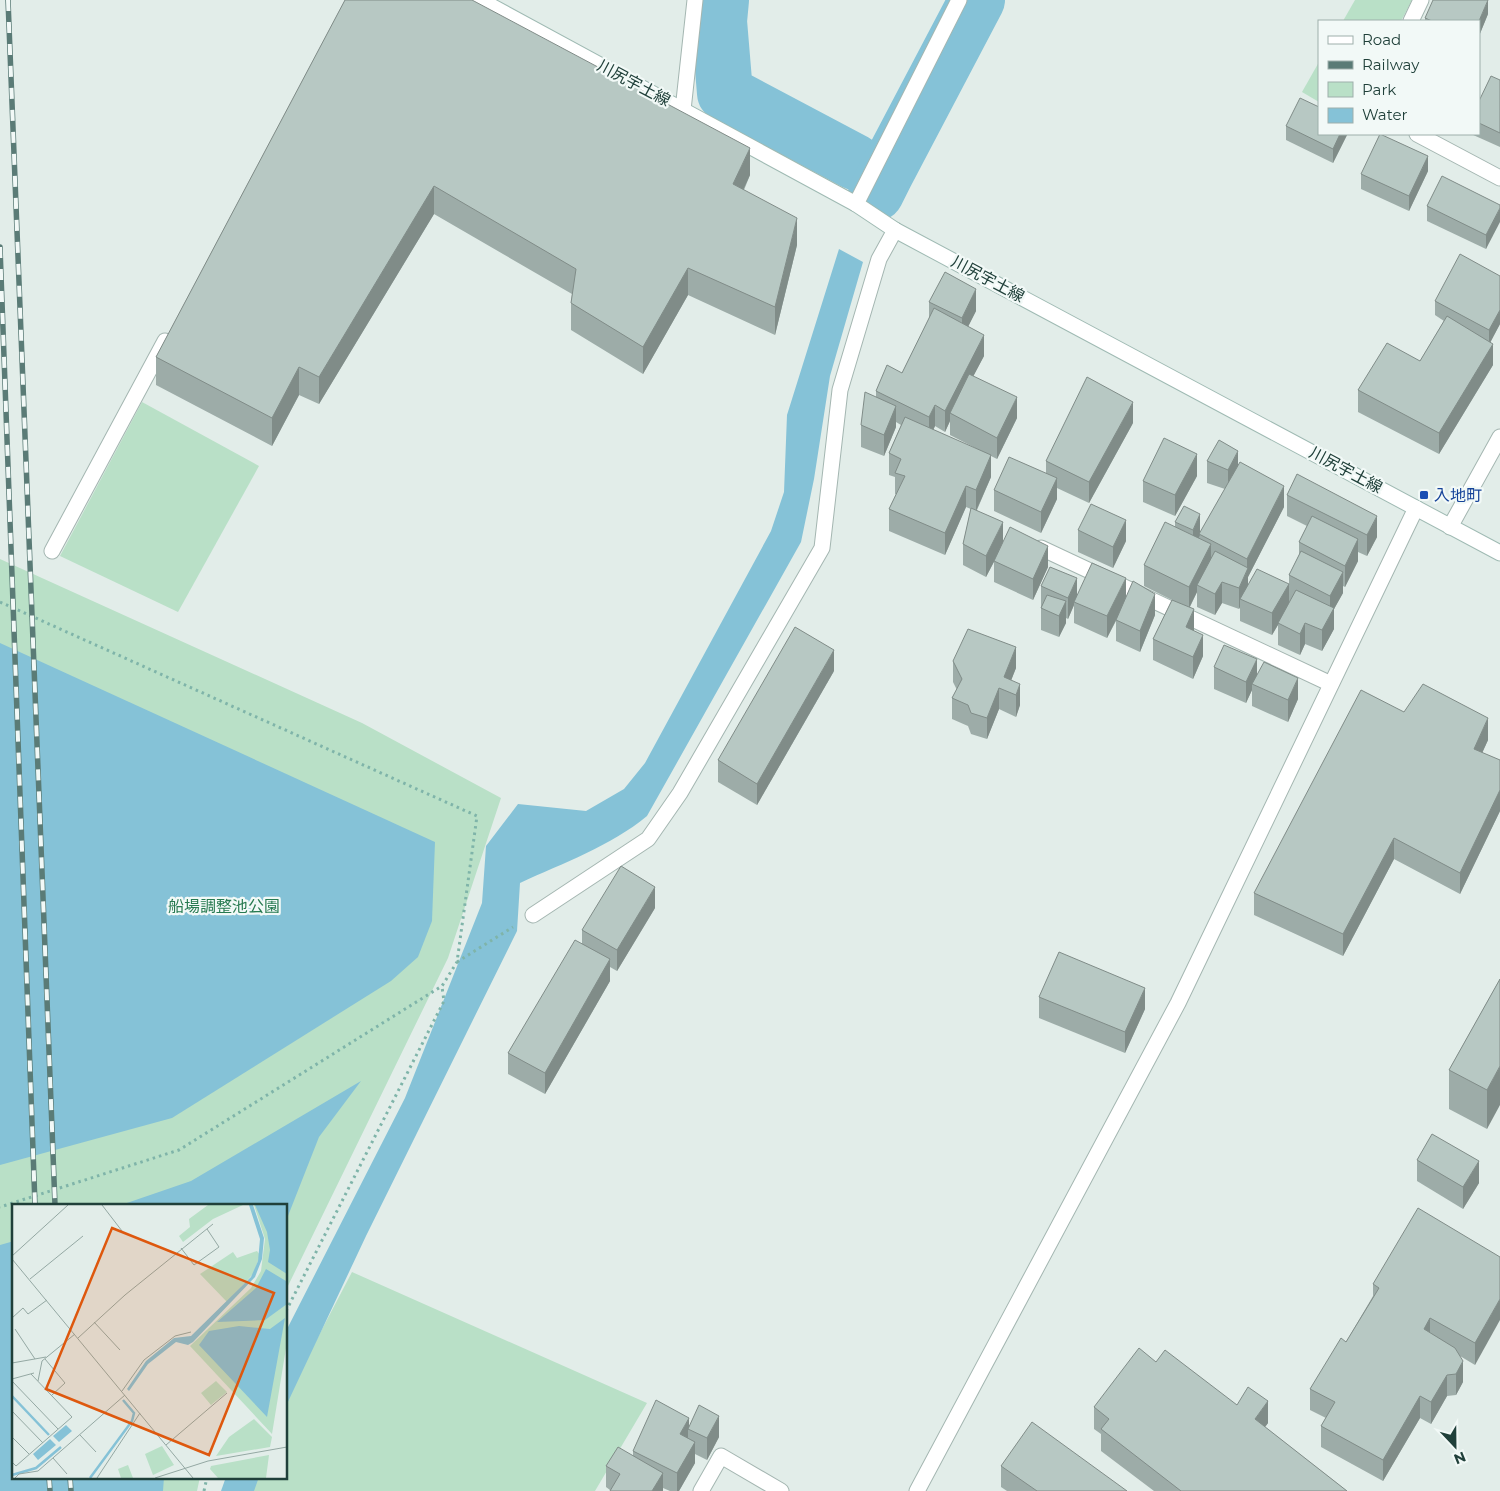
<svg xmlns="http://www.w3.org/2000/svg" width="1500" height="1491" viewBox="0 0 1500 1491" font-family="Montserrat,'Noto Sans JP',sans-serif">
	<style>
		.green { fill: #b9e0c7 }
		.water { fill: #85c2d7 }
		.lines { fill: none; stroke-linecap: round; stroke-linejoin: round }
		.river { stroke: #85c2d7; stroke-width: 56 }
		.street-casing { stroke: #a4b6b1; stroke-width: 17 }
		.secondary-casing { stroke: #9fbab3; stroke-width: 17 }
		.path { stroke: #7fb4a9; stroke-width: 3; stroke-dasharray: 2.5 4; stroke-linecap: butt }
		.street { stroke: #fff; stroke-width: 15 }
		.secondary { stroke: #fff; stroke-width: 15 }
		.rail-casing { stroke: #5a7b76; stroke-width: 5.5 }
		.rail { stroke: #f2f9f7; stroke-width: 4; stroke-dasharray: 11; stroke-linecap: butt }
		.wall { fill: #9daca8; fill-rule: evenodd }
		.shaded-wall { fill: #808c88 }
		.building { fill: #b7c8c3; stroke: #808c88 }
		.transit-dot { fill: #1a4fb4; stroke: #f2f9f7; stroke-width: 2 }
		.labels { text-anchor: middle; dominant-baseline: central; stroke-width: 4.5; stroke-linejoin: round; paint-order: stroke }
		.street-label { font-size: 16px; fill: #20403a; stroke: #f2f9f7 }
		.transit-label { font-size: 16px; fill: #164399; stroke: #f2f9f7; text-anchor: start }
		.park-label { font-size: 16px; fill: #277a50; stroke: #f2f9f7 }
		.inset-river { fill: none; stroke: #85c2d7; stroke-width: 2.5 }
		.inset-road { fill: none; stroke: #94a8a3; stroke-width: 1 }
		.view { fill: #de580e; fill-opacity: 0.15; stroke: #de580e; stroke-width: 2.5 }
		.inset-edge { fill: none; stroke: #20403a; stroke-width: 2.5 }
	</style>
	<rect width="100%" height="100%" fill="#e2ede9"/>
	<!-- green -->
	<g class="green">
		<polygon points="1355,0 1412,0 1401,21 1343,21"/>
		<polygon points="1319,62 1319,102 1302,92"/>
		<polygon points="142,402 259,466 178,612 60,556"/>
		<polygon points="0,559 362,723 501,798 448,958 286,1290 286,1205 14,1205 14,1477 200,1477 197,1491 0,1491"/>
		<polygon points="352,1272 647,1403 595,1491 252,1491 255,1477 286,1477 286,1398"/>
	</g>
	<!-- water -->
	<g class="water">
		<path d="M 839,249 L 863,262 L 830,376 L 814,479 L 801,542 L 647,816 C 611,846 563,863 520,883 L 517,931 L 366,1236 L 286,1406 L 286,1331 L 405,1098 L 482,903 L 486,846 L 518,804 L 586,811 L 624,789 L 645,763 L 771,531 L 784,492 L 787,415 Z"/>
		<polygon points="0,643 435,842 432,921 418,957 391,981 172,1118 0,1165"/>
		<polygon points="361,1081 319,1137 286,1221 286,1205 121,1205 191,1181"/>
		<polygon points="14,1241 14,1477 164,1477 163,1491 0,1491 0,1245"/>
		<polygon points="226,1477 259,1477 254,1491 221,1491"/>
	</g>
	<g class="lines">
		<!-- river -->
		<g class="river">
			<polyline points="721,0 719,21 725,93 855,162"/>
			<polyline points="876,193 885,175 977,0"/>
		</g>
		<defs>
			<g id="street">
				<polyline points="1411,21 1421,0"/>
				<polyline points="683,110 695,0"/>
				<polyline points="1417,134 1500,178"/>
				<polyline points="856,204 959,0"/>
				<polyline points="1450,527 1500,437"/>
				<polyline points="1041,548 1331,684"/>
				<polyline points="52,551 165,341"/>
				<polyline points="533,915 648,839 680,793 822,548 840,390 879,259 895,230"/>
				<polyline points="701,1491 721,1456 781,1491"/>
				<polyline points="917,1491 1178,1003 1416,508"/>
			</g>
			<polyline id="secondary" points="480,0 856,204 895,230 1500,553"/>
		</defs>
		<!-- street casing -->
		<use href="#street" class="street-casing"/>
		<!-- secondary casing -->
		<use href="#secondary" class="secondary-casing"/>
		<!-- path -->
		<g class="path">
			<polyline points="0,602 477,816 457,962 442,986 179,1150 0,1207"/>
			<polyline points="457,962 513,927"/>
			<polyline points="286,1311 444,1001 442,987"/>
			<polyline points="204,1491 207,1477"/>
		</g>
		<!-- street -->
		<use href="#street" class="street"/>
		<!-- secondary -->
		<use href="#secondary" class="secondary"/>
		<defs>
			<g id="rail">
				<polyline points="8,0 55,1205"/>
				<polyline points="0,247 35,1205"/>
				<polyline points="49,1477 50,1491"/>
				<polyline points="70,1477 71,1491"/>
			</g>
		</defs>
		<!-- rail casing -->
		<use href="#rail" class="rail-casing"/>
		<!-- rail -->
		<use href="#rail" class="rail"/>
	</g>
	<!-- wall -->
	<g class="wall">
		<polygon points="345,0 750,175 744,190 797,245 775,335 688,295 643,374 571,330 571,303 572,294 434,214 319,404 299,395 272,446 156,385 156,357"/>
		<polygon points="1488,14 1479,36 1479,21 1425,21 1425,18"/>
		<polygon points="1500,80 1500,147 1471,134 1479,134 1479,101"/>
		<polygon points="1286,126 1347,134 1347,135 1333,163 1286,140"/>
		<polygon points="1428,171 1409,211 1361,189 1361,174"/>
		<polygon points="1500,205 1486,249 1427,221 1427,206"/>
		<polygon points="1500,276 1500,324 1490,342 1493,365 1439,454 1358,412 1358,390 1420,361 1444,321 1435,315 1435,301"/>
		<path d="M 929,302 L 976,311 L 968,326 L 984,356 L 973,376 L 1017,418 L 997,459 L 991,456 L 991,477 L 977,510 L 1003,542 L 1048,567 L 1033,600 L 994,582 L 994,562 L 986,577 L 963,565 L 963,544 L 971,509 L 966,507 L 945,555 L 889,531 L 889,509 L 896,494 L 895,494 L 895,477 L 889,475 L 889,453 L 901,425 L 896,422 L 896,427 L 884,456 L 861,447 L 861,425 L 876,397 L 876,391 L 902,373 L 929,319 ZM 950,421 L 950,435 L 985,453 L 933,430 L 935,426 L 945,432 Z"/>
		<polygon points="1133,423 1089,503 1057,488 1057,499 1041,533 994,511 994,490 1046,473 1046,461"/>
		<polygon points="1207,461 1238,466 1284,507 1248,577 1248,584 1289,584 1289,575 1299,555 1299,542 1307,526 1287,516 1287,495 1377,537 1367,556 1358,552 1358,561 1345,587 1343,586 1343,593 1334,609 1334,629 1322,651 1305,644 1300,655 1278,645 1278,625 1272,635 1240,621 1240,607 1239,609 1222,603 1215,615 1197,607 1197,592 1190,607 1193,630 1203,656 1193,679 1153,660 1153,639 1172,600 1144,586 1144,565 1175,527 1175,522 1200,533 1225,489 1207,483"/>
		<polygon points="1197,476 1175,516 1143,502 1143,481"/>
		<polygon points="1078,530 1126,541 1113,568 1078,552"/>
		<polygon points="1041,586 1077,597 1126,597 1155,615 1140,652 1116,641 1116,621 1107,638 1074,623 1074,605 1068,619 1066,618 1066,623 1059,637 1041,630"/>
		<polygon points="953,661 1016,668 1011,680 1020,705 1016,717 999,709 987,739 971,734 968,726 952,719 952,698 957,690 953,682"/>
		<polygon points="1214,667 1257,675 1298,699 1288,722 1252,706 1252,690 1246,703 1214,689"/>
		<polygon points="834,671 757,805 718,782 718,760"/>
		<polygon points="1404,712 1488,740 1482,753 1500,760 1500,811 1460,894 1394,859 1343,956 1254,915 1254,893"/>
		<polygon points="655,908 617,971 610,967 610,981 545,1094 508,1074 508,1053 582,943 582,930"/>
		<polygon points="1500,979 1487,1129 1449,1109 1449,1070"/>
		<polygon points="1039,997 1145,1009 1125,1053 1039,1018"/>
		<polygon points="1417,1160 1479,1183 1463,1209 1417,1181"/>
		<polygon points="1500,1257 1475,1365 1460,1356 1463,1382 1456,1395 1447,1396 1431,1424 1420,1418 1383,1481 1321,1447 1321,1426 1326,1418 1310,1410 1310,1389 1346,1342 1373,1296 1373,1284"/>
		<polygon points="1156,1362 1237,1405 1268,1423 1265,1427 1347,1491 1154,1491 1101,1451 1101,1434 1094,1429 1094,1407"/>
		<polygon points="689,1426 719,1437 707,1460 695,1454 695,1463 679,1491 670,1491 663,1488 663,1491 610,1490 606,1487 606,1466 633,1456 633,1451"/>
		<polygon points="1001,1466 1127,1491 1007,1491 1001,1487"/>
	</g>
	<!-- shaded-wall -->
	<g class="shaded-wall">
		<polygon points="1488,0 1488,14 1479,36 1479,21"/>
		<polygon points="1340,134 1347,134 1347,135 1333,163 1333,149"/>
		<polygon points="750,148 750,175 733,212 733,184"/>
		<polygon points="1428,156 1428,171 1409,211 1409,196"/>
		<polygon points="434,186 434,214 319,404 319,377"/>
		<polygon points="1500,208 1500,222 1486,249 1486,235"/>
		<polygon points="797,218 797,245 775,335 775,307"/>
		<polygon points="688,268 688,295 643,374 643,347"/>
		<polygon points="976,289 976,311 962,339 962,318"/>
		<polygon points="1500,310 1500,324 1489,345 1489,330"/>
		<polygon points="984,335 984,356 953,415 950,413 950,421 945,432 945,411"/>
		<polygon points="1493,344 1493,365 1439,454 1439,433"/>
		<polygon points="299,367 299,395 272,446 272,418"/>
		<polygon points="1017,397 1017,418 997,459 997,438"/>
		<polygon points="1133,402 1133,423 1089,503 1089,482"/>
		<polygon points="935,405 935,426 929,439 929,417"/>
		<polygon points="896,406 896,427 884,456 884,435"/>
		<polygon points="1238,451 1238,472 1228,491 1228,470"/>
		<polygon points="1197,454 1197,476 1175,516 1175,495"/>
		<polygon points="991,455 991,477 976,511 976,490"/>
		<polygon points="1057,478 1057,499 1041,533 1041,512"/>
		<polygon points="966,486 966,507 945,555 945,533"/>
		<polygon points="1284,486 1284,507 1248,577 1248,589 1240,599 1240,607 1239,609 1239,588 1247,571 1247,559"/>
		<polygon points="1200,514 1200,535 1193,551 1193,530"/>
		<polygon points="1377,516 1377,537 1367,556 1367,535"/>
		<polygon points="1126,520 1126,541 1113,568 1113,547"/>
		<polygon points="1003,522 1003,544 986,577 986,556"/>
		<polygon points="1358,539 1358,561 1345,587 1345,566"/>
		<polygon points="1211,544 1211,565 1197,585 1197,592 1189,608 1189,587"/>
		<polygon points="1048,546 1048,567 1033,600 1033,579"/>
		<polygon points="1343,572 1343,593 1334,609 1334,629 1322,651 1322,630 1330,616 1330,596"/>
		<polygon points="1077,578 1077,599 1074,602 1074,605 1068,619 1068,598"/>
		<polygon points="1126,578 1126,600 1107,638 1107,616"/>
		<polygon points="1222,582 1222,603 1215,615 1215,594"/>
		<polygon points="1289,584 1289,606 1272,635 1272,613"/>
		<polygon points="1155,594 1155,615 1140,652 1140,631"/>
		<polygon points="1066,601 1066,623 1059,637 1059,616"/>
		<polygon points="1194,609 1194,630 1186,648 1186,627"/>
		<polygon points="1305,623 1305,644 1300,655 1300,634"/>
		<polygon points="1203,635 1203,656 1193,679 1193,657"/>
		<polygon points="1016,647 1016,668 1007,691 1004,677"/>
		<polygon points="834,650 834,671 757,805 757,784"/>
		<polygon points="1257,659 1257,681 1252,684 1252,690 1246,703 1246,682"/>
		<polygon points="1298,678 1298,699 1288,722 1288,700"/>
		<polygon points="1020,684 1020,705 1016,717 1016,695"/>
		<polygon points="999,688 999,709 987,739 987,718"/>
		<polygon points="1488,718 1488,740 1474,771 1474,749"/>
		<polygon points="1500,790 1500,811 1460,894 1460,873"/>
		<polygon points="1394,838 1394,859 1343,956 1343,934"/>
		<polygon points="655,887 655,908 617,971 617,950"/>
		<polygon points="610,959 610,981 545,1094 545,1073"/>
		<polygon points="1145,988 1145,1009 1125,1053 1125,1032"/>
		<polygon points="1500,1066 1500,1105 1487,1129 1487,1090"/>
		<polygon points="1479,1161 1479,1183 1463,1209 1463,1187"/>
		<polygon points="1500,1299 1500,1320 1475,1365 1475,1343"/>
		<polygon points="1430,1318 1430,1339 1424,1329"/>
		<polygon points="1463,1361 1463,1382 1456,1395 1456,1374"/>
		<polygon points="1447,1375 1447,1396 1431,1424 1431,1402"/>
		<polygon points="1420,1396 1420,1418 1383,1481 1383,1460"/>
		<polygon points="1268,1401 1268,1423 1255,1440 1255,1419"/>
		<polygon points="719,1416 719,1437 707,1460 707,1438"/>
		<polygon points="689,1418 689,1430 688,1429 688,1442 680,1434"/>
		<polygon points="695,1442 695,1463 679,1491 677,1491 677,1473"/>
		<polygon points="663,1473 663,1491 652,1491"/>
	</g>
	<!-- building -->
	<g class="building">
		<polygon points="345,0 472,0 750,148 733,184 797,218 775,307 688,268 643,347 571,303 576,269 434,186 319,377 299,367 272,418 156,357"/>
		<polygon points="1433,0 1488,0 1479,21 1432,21 1425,18"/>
		<polygon points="1491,76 1500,80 1500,133 1479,123 1479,101"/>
		<polygon points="1300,98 1319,107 1319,134 1340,134 1333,149 1286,126"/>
		<polygon points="1380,134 1428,156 1409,196 1361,174"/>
		<polygon points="1442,176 1500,205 1500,208 1486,235 1427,206"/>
		<polygon points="1460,254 1500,276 1500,310 1489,330 1435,301"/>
		<polygon points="945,272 976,289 962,318 929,302"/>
		<polygon points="934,308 984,335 945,411 935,405 929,417 876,391 887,365 902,373"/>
		<polygon points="1447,316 1493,344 1439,433 1358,390 1387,343 1420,361"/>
		<polygon points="969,374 1017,397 997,438 950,413"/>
		<polygon points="1087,377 1133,402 1089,482 1046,461"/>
		<polygon points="865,392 896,406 884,435 861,425"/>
		<polygon points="905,417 991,455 976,490 966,486 945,533 889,509 905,476 895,473 901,459 889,453"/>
		<polygon points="1164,438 1197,454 1175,495 1143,481"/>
		<polygon points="1219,440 1238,451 1228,470 1207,461"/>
		<polygon points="1009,457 1057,478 1041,512 994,490"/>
		<polygon points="1240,462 1284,486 1247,559 1199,534"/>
		<polygon points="1297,474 1377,516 1367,535 1287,495"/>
		<polygon points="1091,504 1126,520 1113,547 1078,530"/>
		<polygon points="1184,506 1200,514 1193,530 1175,522"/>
		<polygon points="971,508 1003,522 986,556 963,544"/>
		<polygon points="1312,516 1358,539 1345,566 1299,542"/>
		<polygon points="1165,522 1211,544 1189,587 1144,565"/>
		<polygon points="1010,527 1048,546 1033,579 994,561"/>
		<polygon points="1215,551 1248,568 1239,588 1222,582 1215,594 1197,585"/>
		<polygon points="1301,551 1343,572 1330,596 1289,575"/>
		<polygon points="1092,563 1126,578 1107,616 1074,602"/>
		<polygon points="1050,567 1077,578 1068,598 1041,586"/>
		<polygon points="1257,569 1289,584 1272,613 1240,599"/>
		<polygon points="1133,581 1155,594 1140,631 1116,620"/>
		<polygon points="1296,590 1334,608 1322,630 1305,623 1300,634 1278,623"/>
		<polygon points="1047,595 1066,601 1059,616 1041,608"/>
		<polygon points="1172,600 1194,609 1186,627 1203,635 1193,657 1153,639"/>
		<polygon points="795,627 834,650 757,784 718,760"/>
		<polygon points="968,629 1016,647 1004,677 1020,684 1016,695 999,688 987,718 971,713 968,705 952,698 962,679 953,661"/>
		<polygon points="1224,645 1257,659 1246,682 1214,667"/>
		<polygon points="1264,662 1298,678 1288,700 1252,684"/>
		<polygon points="1423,684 1488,718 1474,749 1500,760 1500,790 1460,873 1394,838 1343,934 1254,893 1361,690 1404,712"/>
		<polygon points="621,866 655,887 617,950 582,930"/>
		<polygon points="575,940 610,959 545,1073 508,1053"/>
		<polygon points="1059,952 1145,988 1125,1032 1039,997"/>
		<polygon points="1500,979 1500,1066 1487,1090 1449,1070"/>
		<polygon points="1432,1134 1479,1161 1463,1187 1417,1160"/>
		<polygon points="1418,1208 1500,1257 1500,1299 1475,1343 1430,1318 1424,1329 1455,1348 1463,1361 1456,1374 1447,1375 1431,1402 1420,1396 1383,1460 1321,1426 1335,1402 1310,1389 1341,1338 1346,1342 1379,1288 1373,1284"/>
		<polygon points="1139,1348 1156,1362 1165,1350 1237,1405 1248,1387 1268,1401 1255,1419 1347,1491 1181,1491 1101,1429 1109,1419 1094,1407"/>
		<polygon points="656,1400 689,1418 680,1434 695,1442 677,1473 633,1451"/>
		<polygon points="699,1405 719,1416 707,1438 688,1429"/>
		<polygon points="1032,1422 1127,1491 1037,1491 1001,1466"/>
		<polygon points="618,1447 663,1473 652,1491 610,1491 620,1474 606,1466"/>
	</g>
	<!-- markers -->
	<rect class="transit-dot" x="1419" y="490" width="10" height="10" rx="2.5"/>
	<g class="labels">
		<!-- street labels -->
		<g class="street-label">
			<text transform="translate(634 83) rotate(28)">川尻宇土線</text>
			<text transform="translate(988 279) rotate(28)">川尻宇土線</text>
			<text transform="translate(1346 470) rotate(28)">川尻宇土線</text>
		</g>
		<!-- transit labels -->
		<g class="transit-label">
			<text x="1434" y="495">入地町</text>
		</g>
		<!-- park labels -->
		<g class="park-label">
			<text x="224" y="906">船場調整池公園</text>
		</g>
	</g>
	<!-- overview -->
	<g transform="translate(12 1204)">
		<rect width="275" height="275" fill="#e2ede9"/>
		<path d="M 196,1 L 231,1 L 201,15 L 171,38 L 167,32 L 178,23 L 177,15 ZM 242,1 L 275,1 L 275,138 L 260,230 L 178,142 L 239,84 L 249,67 L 253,35 ZM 245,47 L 248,51 L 242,69 L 215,98 L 188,70 L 221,48 L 225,54 ZM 204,177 L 215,188 L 199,201 L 189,189 ZM 242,215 L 260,233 L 258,243 L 204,252 L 217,233 ZM 150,242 L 162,261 L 141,271 L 133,250 ZM 257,251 L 254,274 L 206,274 L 198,265 L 199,262 ZM 116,261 L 121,274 L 109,274 L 106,265 Z" fill="#b9e0c7"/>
		<path d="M 237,1 L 241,1 L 252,34 L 250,55 L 243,73 L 181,138 L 176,141 L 164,138 L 136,160 L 117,187 L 115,185 L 134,157 L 162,134 L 179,132 L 239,73 L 246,57 L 248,35 ZM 243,1 L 275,1 L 275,70 L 256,58 L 258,46 L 255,28 ZM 254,65 L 274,77 L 275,100 L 253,116 L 205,118 L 244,84 ZM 273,114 L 255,213 L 187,141 L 197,127 L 227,122 L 258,125 ZM 54,221 L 60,227 L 47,238 L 41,232 ZM 38,235 L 44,241 L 26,256 L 21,250 Z" fill="#85c2d7"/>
		<path class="inset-river" d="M 0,192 L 37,231M 0,271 L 24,264 L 49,243M 78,274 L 120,217 L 122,209 L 111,196"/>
		<path class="inset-road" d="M 90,1 L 110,27M 169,44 L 182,61 L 207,43 L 195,25M 0,52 L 56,1M 0,55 L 181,274M 18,75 L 71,32M 0,114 L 11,104 L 16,110 L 35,96M 82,118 L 108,146M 3,125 L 23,155M 66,134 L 113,91 L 201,20M 33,155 L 53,179 L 40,191M 0,159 L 34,153M 0,175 L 22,169M 0,177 L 46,225M 26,177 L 30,157 L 63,130M 110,187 L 132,156 L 163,132 L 179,128M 0,207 L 31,239M 68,231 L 84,248M 0,233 L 17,250M 154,241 L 215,189M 41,254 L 55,270M 0,258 L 4,262 L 60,213 L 19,170M 3,274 L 7,270 L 26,267 L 113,191M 85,274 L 128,209M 143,274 L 196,257 L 275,243"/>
		<path class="view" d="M 100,24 L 262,89 L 197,251 L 34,185 Z"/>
		<rect width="275" height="275" class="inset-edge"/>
	</g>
	<!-- legend -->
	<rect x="1318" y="20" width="162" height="115" fill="#f2f9f7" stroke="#9eafab"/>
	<rect x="1328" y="36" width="25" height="8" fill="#ffffff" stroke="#9eafab"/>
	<text x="1362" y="45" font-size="15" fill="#20403a">Road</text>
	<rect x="1328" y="61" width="25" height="8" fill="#5a7b76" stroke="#9eafab"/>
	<text x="1362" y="70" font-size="15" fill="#20403a">Railway</text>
	<rect x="1328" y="82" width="25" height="15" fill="#b9e0c7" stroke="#9eafab"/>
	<text x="1362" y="95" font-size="15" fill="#20403a">Park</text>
	<rect x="1328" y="108" width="25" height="15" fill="#85c2d7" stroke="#9eafab"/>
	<text x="1362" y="120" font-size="15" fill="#20403a">Water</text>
	<!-- north arrow -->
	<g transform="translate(1455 1446) rotate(158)" stroke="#f2f9f7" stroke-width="4" paint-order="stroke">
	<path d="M0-4L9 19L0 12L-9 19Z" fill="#20403a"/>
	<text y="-8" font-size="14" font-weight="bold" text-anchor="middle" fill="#20403a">N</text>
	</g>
</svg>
